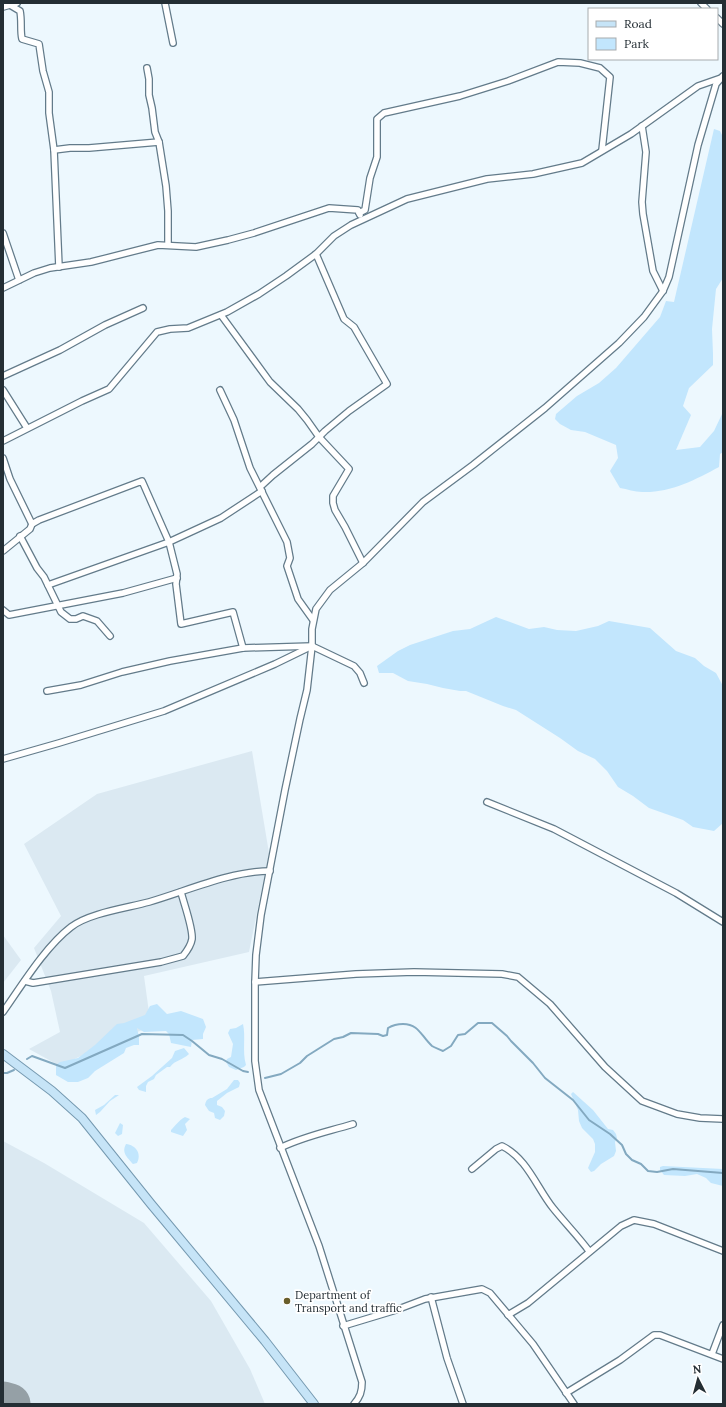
<svg xmlns="http://www.w3.org/2000/svg" width="726" height="1407" viewBox="0 0 726 1407" font-family="Lora,serif">
	<style>
		.built { fill: #dbe9f2 }
		.green { fill: #c2e6fd }
		.lines { fill: none; stroke-linecap: round; stroke-linejoin: round }
		.stream { stroke: #83a9c0; stroke-width: 2 }
		.runway { stroke: #95a0a6; stroke-width: 41 }
		.street-casing { stroke: #637b8a; stroke-width: 8 }
		.primary-casing { stroke: #7599b0; stroke-width: 10 }
		.street { stroke: #fff; stroke-width: 5.5 }
		.primary { stroke: #c6e4f7; stroke-width: 8 }
		.poi-dot { fill: #685d2a; stroke: #fff; stroke-width: 1.5 }
		.labels { text-anchor: middle; dominant-baseline: central; stroke-width: 3.5; stroke-linejoin: round; paint-order: stroke }
		.poi-label { font-size: 11px; fill: #242e34; stroke: #fff; text-anchor: start }
	</style>
	<rect width="100%" height="100%" fill="#edf8fe"/>
	<!-- built -->
	<g class="built">
		<polygon points="252,751 269,853 249,952 144,976 151,1027 112,1041 60,1066 29,1049 60,1032 51,991 34,948 61,916 24,844 97,794"/>
		<polygon points="3,935 21,960 3,983"/>
		<polygon points="3,1141 44,1163 144,1223 211,1301 250,1369 265,1404 3,1404"/>
	</g>
	<!-- green -->
	<g class="green">
		<path d="M 714,129 L 720,131 L 723,137 L 723,278 L 716,289 L 712,329 L 713,354 L 713,365 L 689,388 L 683,406 L 691,415 L 676,450 L 700,447 L 714,431 L 723,412 L 723,452 L 720,454 L 719,467 C 695,480 670,493 642,492 C 635,492 627,489 620,488 L 610,471 L 618,458 L 616,445 L 585,432 L 571,430 L 560,424 L 555,419 L 556,414 L 577,396 L 599,383 L 616,368 L 660,317 L 666,301 L 674,302 Z"/>
		<polygon points="496,617 529,629 544,627 557,630 576,631 598,626 609,621 650,628 676,651 695,658 704,666 716,673 723,686 723,823 714,831 693,827 683,820 649,808 633,796 618,787 607,771 595,759 578,751 560,738 516,710 503,706 466,691 460,691 443,688 427,684 408,681 393,673 379,673 377,666 398,651 410,645 453,631 470,629"/>
		<path d="M 157,1004 L 167,1014 L 181,1011 L 203,1019 L 206,1027 L 203,1034 L 203,1039 L 192,1040 L 191,1047 C 184,1046 178,1044 171,1043 L 169,1034 L 166,1031 L 144,1032 L 137,1028 L 137,1029 L 139,1036 L 139,1045 L 134,1045 L 126,1048 L 124,1053 L 95,1071 L 88,1078 L 78,1082 L 68,1082 L 56,1075 L 56,1065 L 60,1062 L 78,1058 L 95,1045 L 117,1024 L 124,1023 L 145,1015 L 150,1006 Z"/>
		<path d="M 243,1024 C 246,1037 242,1051 246,1065 L 244,1067 L 236,1070 L 229,1067 L 226,1062 L 227,1059 L 231,1057 L 233,1044 L 228,1033 L 230,1029 L 236,1028 Z"/>
		<path d="M 184,1048 L 189,1054 C 183,1060 175,1060 170,1067 L 167,1067 L 156,1075 L 154,1079 L 148,1082 L 146,1086 L 146,1092 L 139,1090 L 137,1087 L 152,1076 L 172,1058 L 175,1051 Z"/>
		<path d="M 234,1080 L 238,1080 L 240,1083 L 239,1087 L 227,1093 L 217,1101 L 217,1105 L 222,1107 L 225,1111 L 224,1116 L 220,1120 L 215,1118 L 214,1113 L 209,1111 L 205,1105 C 206,1100 208,1098 212,1098 L 227,1089 Z"/>
		<polygon points="573,1092 593,1110 608,1129 613,1130 616,1134 617,1138 615,1142 616,1151 614,1156 601,1164 594,1171 591,1172 588,1168 595,1152 595,1144 593,1139 582,1128 579,1121 578,1110 571,1094"/>
		<polygon points="115,1095 119,1095 110,1101 100,1112 96,1115 95,1110 104,1105"/>
		<path d="M 185,1117 L 190,1119 L 185,1124 L 187,1130 L 183,1136 L 171,1132 L 171,1130 C 175,1126 179,1120 185,1117 Z"/>
		<polygon points="120,1123 123,1125 122,1134 118,1136 115,1133"/>
		<path d="M 126,1144 C 136,1145 142,1154 137,1163 L 133,1164 C 128,1158 121,1153 126,1144 Z"/>
		<polygon points="663,1166 723,1169 723,1186 711,1183 706,1178 697,1174 685,1176 664,1175 660,1170 660,1167"/>
	</g>
	<g class="lines">
		<!-- stream -->
		<g class="stream">
			<polyline points="27,1059 32,1056 65,1068 142,1034 183,1035 192,1041 209,1055 222,1059 243,1071 248,1072"/>
			<polyline points="3,1073 7,1073 14,1070"/>
			<path d="M 265,1078 L 281,1074 L 300,1063 L 307,1056 L 334,1039 L 343,1037 L 351,1033 L 378,1034 L 383,1036 L 387,1035 L 388,1028 C 393,1025 397,1024 403,1024 C 419,1024 421,1036 432,1046 C 435,1048 439,1049 443,1051 L 451,1046 L 458,1035 L 465,1034 L 478,1023 L 492,1023 L 507,1036 L 511,1041 L 533,1063 L 545,1078 L 573,1100 L 589,1120 L 610,1134 L 622,1145 L 626,1154 L 632,1160 L 641,1164 L 648,1171 L 657,1172 L 673,1169 L 723,1173"/>
		</g>
		<!-- runway -->
		<polyline class="runway" points="3,1402 10,1404"/>
		<defs>
			<g id="street">
				<polyline points="165,3 173,43"/>
				<polyline points="701,3 707,9"/>
				<path d="M 10,5 L 20,11 C 22,21 20,30 22,39 L 39,44 L 43,71 L 49,92 L 49,113 L 54,150 L 59,267"/>
				<polyline points="3,7 17,3"/>
				<polyline points="717,18 723,24"/>
				<polyline points="147,68 149,79 149,95 152,108 155,132 159,142 166,186 168,211 168,244"/>
				<polyline points="642,126 646,152 642,202 643,214 653,271 663,291"/>
				<polyline points="54,150 70,148 89,148 159,142"/>
				<polyline points="359,213 365,210 370,178 377,157 377,119 384,113 460,96 508,81 558,62 580,63 600,68 610,77 602,150"/>
				<polyline points="3,233 19,280"/>
				<polyline points="3,288 34,273 50,268 91,262 158,245 196,247 228,240 254,233 329,208 358,210 360,215"/>
				<polyline points="221,315 270,382 298,409 307,420 319,437 349,469 333,496 333,503 335,510 345,527 363,563"/>
				<polyline points="3,376 60,350 105,325 143,308"/>
				<polyline points="3,390 27,428"/>
				<polyline points="220,390 234,420 250,468 287,542 290,558 287,566 298,599 313,620"/>
				<polyline points="3,441 82,401 109,389 157,332 170,329 188,328 227,312 259,294 286,276 316,254 334,236 351,225 407,199 487,179 533,174 582,163 631,134 698,86 721,78"/>
				<polyline points="3,458 10,479 32,524"/>
				<polyline points="260,487 273,475 312,444 325,431 349,411 387,384 354,327 344,319 316,254"/>
				<polyline points="20,536 37,568 44,577 61,612 70,619 76,619 83,616 97,621 110,636"/>
				<polyline points="3,551 30,529 32,524 39,520 142,481 169,542 177,574 176,584 181,624 233,612 243,648"/>
				<polyline points="48,585 169,542 221,518 262,491"/>
				<polyline points="3,610 9,615 123,593 177,578"/>
				<path d="M 312,646 L 307,690 L 300,719 L 285,790 L 261,915 L 256,955 L 255,982 L 255,1061 L 259,1090 L 319,1246 L 362,1382 C 362,1392 360,1397 354,1404"/>
				<polyline points="47,691 81,685 122,672 170,661 243,648 312,646 354,666 360,673 364,683"/>
				<polyline points="3,759 59,743 164,711 275,664 312,646 312,629 316,609 330,590 363,563 423,502 473,465 545,408 619,343 644,317 663,291 669,277 698,145 716,84 723,76"/>
				<polyline points="487,802 554,829 676,893 723,922"/>
				<path d="M 25,981 L 33,983 L 161,962 L 183,956 C 187,951 191,945 192,939 C 193,928 184,904 181,892"/>
				<polyline points="255,982 356,974 414,972 502,974 518,977 550,1004 605,1067 642,1101 677,1114 700,1118 723,1119"/>
				<path d="M 3,1012 C 22,985 45,947 71,927 C 89,913 127,908 149,902 C 187,891 231,871 270,871"/>
				<path d="M 280,1148 C 305,1136 327,1132 353,1124"/>
				<path d="M 472,1169 L 496,1149 L 502,1146 C 527,1158 537,1188 553,1208 C 565,1223 578,1236 589,1251"/>
				<polyline points="431,1297 447,1358 463,1404"/>
				<polyline points="508,1315 528,1303 621,1226 634,1220 654,1224 723,1251"/>
				<polyline points="343,1326 396,1310 425,1299 482,1289 490,1293 533,1344 574,1404"/>
				<polyline points="712,1354 723,1325"/>
				<polyline points="566,1393 620,1360 654,1335 660,1335 723,1359"/>
			</g>
			<polyline id="primary" points="3,1054 52,1091 82,1118 151,1204 265,1341 314,1404"/>
		</defs>
		<!-- street casing -->
		<use href="#street" class="street-casing"/>
		<!-- primary casing -->
		<use href="#primary" class="primary-casing"/>
		<!-- street -->
		<use href="#street" class="street"/>
		<!-- primary -->
		<use href="#primary" class="primary"/>
	</g>
	<!-- markers -->
	<circle class="poi-dot" cx="287" cy="1301" r="4"/>
	<g class="labels">
		<!-- poi labels -->
		<g class="poi-label">
			<text x="295" y="1295">Department of<tspan x="295" dy="13">Transport and traffic</tspan></text>
		</g>
	</g>
	<!-- border -->
	<rect width="726" height="1407" fill="none" stroke="#242e34" stroke-width="8"/>
	<!-- legend -->
	<rect x="588" y="8" width="130" height="52" fill="#ffffff" stroke="#a7abae"/>
	<rect x="596" y="21" width="20" height="6" fill="#c6e4f7" stroke="#a7abae"/>
	<text x="624" y="28" font-size="12" fill="#242e34">Road</text>
	<rect x="596" y="38" width="20" height="12" fill="#c2e6fd" stroke="#a7abae"/>
	<text x="624" y="48" font-size="12" fill="#242e34">Park</text>
	<!-- north arrow -->
	<g transform="translate(698 1379) rotate(354)" stroke="#ffffff" stroke-width="3" paint-order="stroke">
	<path d="M0-3L7 15L0 10L-7 15Z" fill="#242e34"/>
	<text y="-6" font-size="11" font-weight="bold" text-anchor="middle" fill="#242e34">N</text>
	</g>
</svg>
